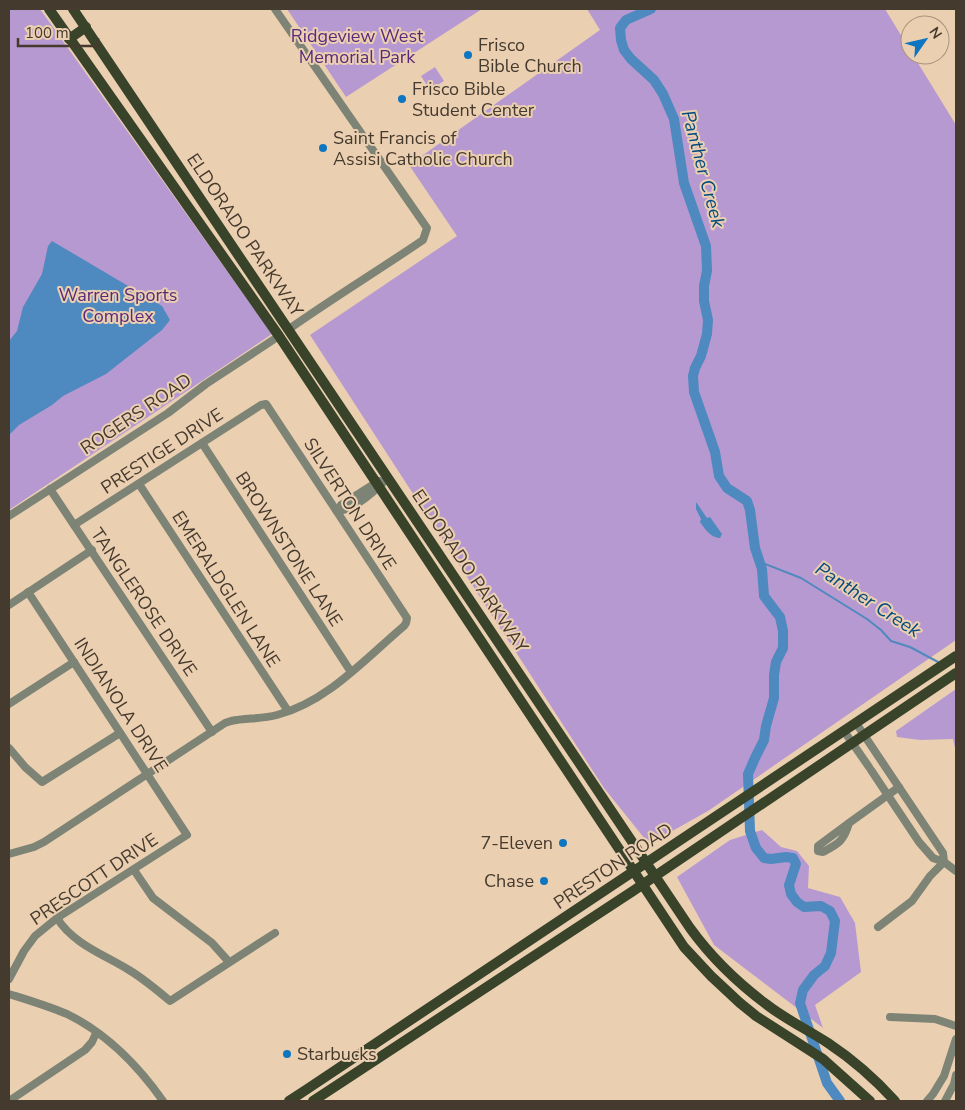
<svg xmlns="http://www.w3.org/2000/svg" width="965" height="1110" viewBox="0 0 965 1110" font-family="'Nunito Sans',sans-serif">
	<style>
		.green { fill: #b799d1 }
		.water { fill: #4e89bf }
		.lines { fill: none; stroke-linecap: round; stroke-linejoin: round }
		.stream { stroke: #4e89bf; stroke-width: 2 }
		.river { stroke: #4e89bf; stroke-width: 10 }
		.minor { stroke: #7d8476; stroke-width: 8 }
		.major { stroke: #38432a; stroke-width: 10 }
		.poi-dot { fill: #0e75c0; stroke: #ebcfb1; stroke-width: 2 }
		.labels { text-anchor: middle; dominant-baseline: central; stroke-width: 4; stroke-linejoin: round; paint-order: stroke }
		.park-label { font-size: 18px; fill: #592a7a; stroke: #ebcfb1 }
		.poi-label { font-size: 18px; fill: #453a2e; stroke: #ebcfb1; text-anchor: start }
		.street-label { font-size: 18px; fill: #453a2e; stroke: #ebcfb1 }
		.water-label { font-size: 19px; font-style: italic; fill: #044b7f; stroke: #ebcfb1 }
	</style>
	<rect width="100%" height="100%" fill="#ebcfb1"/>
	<!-- green -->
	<g class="green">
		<polygon points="9,9 40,9 272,334 9,510"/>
		<polygon points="287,9 482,9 346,97"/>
		<polygon points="587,9 885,9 910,50 910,55 913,55 956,125 956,640 708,811 649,844 604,788 310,335 457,236 409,165 600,30"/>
		<polygon points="435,67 444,81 430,90 421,76"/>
		<polygon points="956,689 956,752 953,739 920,740 897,737 896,731"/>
		<polygon points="762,830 781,847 797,851 809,866 808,888 840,897 855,923 861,972 815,1005 823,1028 714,945 677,877 730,840"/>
	</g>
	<!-- water -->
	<g class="water">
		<polygon points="52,241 162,306 170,320 162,330 106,374 63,396 52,405 19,425 9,435 9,341 17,331 23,307 42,274 48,246"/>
		<path d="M 696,502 L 707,518 L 710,517 L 722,534 L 720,538 C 711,538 705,529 700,522 L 701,519 L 696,509 Z"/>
	</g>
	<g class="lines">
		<!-- stream -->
		<polyline class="stream" points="760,562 801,578 867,619 881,630 891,641 910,647 938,662"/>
		<!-- river -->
		<polyline class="river" points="651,9 626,20 620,28 621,40 624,50 631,59 654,80 663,94 674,119 684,183 706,246 707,271 704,286 704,301 708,320 707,334 701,356 695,368 693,376 694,392 715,452 719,476 727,488 747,501 750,510 755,548 762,569 764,596 780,617 783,631 783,648 776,662 774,675 774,698 766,726 764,740 755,758 748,774 750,831 756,848 764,858 771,859 786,857 793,858 796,864 789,885 791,894 797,902 804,907 821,906 830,911 835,921 831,953 825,966 814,975 803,990 800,1003 827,1083 840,1101"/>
		<!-- minor -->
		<g class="minor">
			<path d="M 275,9 L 427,228 L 423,240 C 379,270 333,298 289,329"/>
			<polyline points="202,443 351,672"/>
			<polyline points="139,484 288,711"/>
			<polyline points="50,489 212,732"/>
			<path d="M 337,511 C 353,511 378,489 388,477"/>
			<polyline points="337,511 341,505 379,481"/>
			<polyline points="9,516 168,413 206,384 279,336"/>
			<polyline points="9,605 92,550"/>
			<polyline points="9,704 74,662"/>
			<polyline points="856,723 943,853 944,862"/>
			<polyline points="844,731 869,767"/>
			<polyline points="9,748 25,767 42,782 120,733"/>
			<polyline points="871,770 919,842 933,858 944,862 956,871"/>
			<path d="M 849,823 C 844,841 838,844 823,852 L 818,851 L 818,846 L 845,826 L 849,823 L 899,787"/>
			<path d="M 9,854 L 34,847 L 44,842 L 225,723 L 231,721 C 246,718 262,719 277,715 C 327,702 365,659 404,626 L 406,623 L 407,618 L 266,404 L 261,405 L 74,525"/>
			<polyline points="134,870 153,898 212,943 229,962"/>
			<path d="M 57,918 C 73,944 105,955 129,970 C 144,979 157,990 170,1001 L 275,933"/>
			<polyline points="878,927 912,901 930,876 944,862"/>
			<polyline points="9,979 24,951 35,936 57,918 187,835 28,592"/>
			<path d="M 9,994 C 28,1000 48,1006 67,1014 C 106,1033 139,1067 163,1101"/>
			<polyline points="890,1017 935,1019 956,1026"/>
			<polyline points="9,1101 85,1050 92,1042 96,1033"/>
			<polyline points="927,1101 933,1094 944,1076 956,1039"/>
			<polyline points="945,1101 954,1084 956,1075"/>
		</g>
		<!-- major -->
		<g class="major">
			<polyline points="49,9 279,336 684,947 711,976 740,1003 756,1016 823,1059 870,1101"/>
			<path d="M 73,9 L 690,928 C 711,957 738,983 766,1004 C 785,1019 808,1030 828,1043 C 852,1059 875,1079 895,1101"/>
			<polyline points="69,39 86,27"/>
			<path d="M 289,1101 C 512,954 733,804 956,656"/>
			<polyline points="313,1101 633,891 956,673"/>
		</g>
	</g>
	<!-- markers -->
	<g class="poi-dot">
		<circle cx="468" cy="55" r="5"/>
		<circle cx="402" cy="99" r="5"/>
		<circle cx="323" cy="148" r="5"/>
		<circle cx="563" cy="843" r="5"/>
		<circle cx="544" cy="881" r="5"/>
		<circle cx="287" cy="1054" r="5"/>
	</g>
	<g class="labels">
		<!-- park labels -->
		<g class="park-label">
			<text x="357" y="36">Ridgeview West<tspan x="357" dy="21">Memorial Park</tspan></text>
			<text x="118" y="295">Warren Sports<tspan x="118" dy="21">Complex</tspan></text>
		</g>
		<!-- poi labels -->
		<g class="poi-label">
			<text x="478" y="45">Frisco<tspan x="478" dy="21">Bible Church</tspan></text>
			<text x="412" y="89">Frisco Bible<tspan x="412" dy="21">Student Center</tspan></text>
			<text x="333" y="138">Saint Francis of<tspan x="333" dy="21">Assisi Catholic Church</tspan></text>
			<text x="553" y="843" text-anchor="end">7-Eleven</text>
			<text x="534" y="881" text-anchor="end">Chase</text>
			<text x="297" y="1054">Starbucks</text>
		</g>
		<!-- street labels -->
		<g class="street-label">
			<text transform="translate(245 235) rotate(56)">ELDORADO PARKWAY</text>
			<text transform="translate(136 414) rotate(-34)">ROGERS ROAD</text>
			<text transform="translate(162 451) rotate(-33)">PRESTIGE DRIVE</text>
			<text transform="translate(350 504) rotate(57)">SILVERTON DRIVE</text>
			<text transform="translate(289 549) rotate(57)">BROWNSTONE LANE</text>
			<text transform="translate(470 571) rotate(56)">ELDORADO PARKWAY</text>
			<text transform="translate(226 589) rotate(57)">EMERALDGLEN LANE</text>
			<text transform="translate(144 602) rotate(56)">TANGLEROSE DRIVE</text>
			<text transform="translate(121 705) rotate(57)">INDIANOLA DRIVE</text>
			<text transform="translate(613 866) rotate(-34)">PRESTON ROAD</text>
			<text transform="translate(94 879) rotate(-34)">PRESCOTT DRIVE</text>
		</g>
		<!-- water labels -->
		<g class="water-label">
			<text transform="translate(703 169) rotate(75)">Panther Creek</text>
			<text transform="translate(868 600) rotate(33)">Panther Creek</text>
		</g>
	</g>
	<!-- border -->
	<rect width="965" height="1110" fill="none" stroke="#453a2e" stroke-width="20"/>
	<!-- north arrow -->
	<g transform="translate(925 40) rotate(56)"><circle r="24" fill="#ebcfb1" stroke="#a9937d"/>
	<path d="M0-4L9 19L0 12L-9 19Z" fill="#0e75c0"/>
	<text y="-8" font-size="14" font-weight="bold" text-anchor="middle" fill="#453a2e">N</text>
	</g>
	<!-- scale -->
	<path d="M18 38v8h80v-8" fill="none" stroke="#453a2e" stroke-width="2.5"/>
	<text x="25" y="38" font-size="15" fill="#453a2e" stroke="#ebcfb1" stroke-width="4" paint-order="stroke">100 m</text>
</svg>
